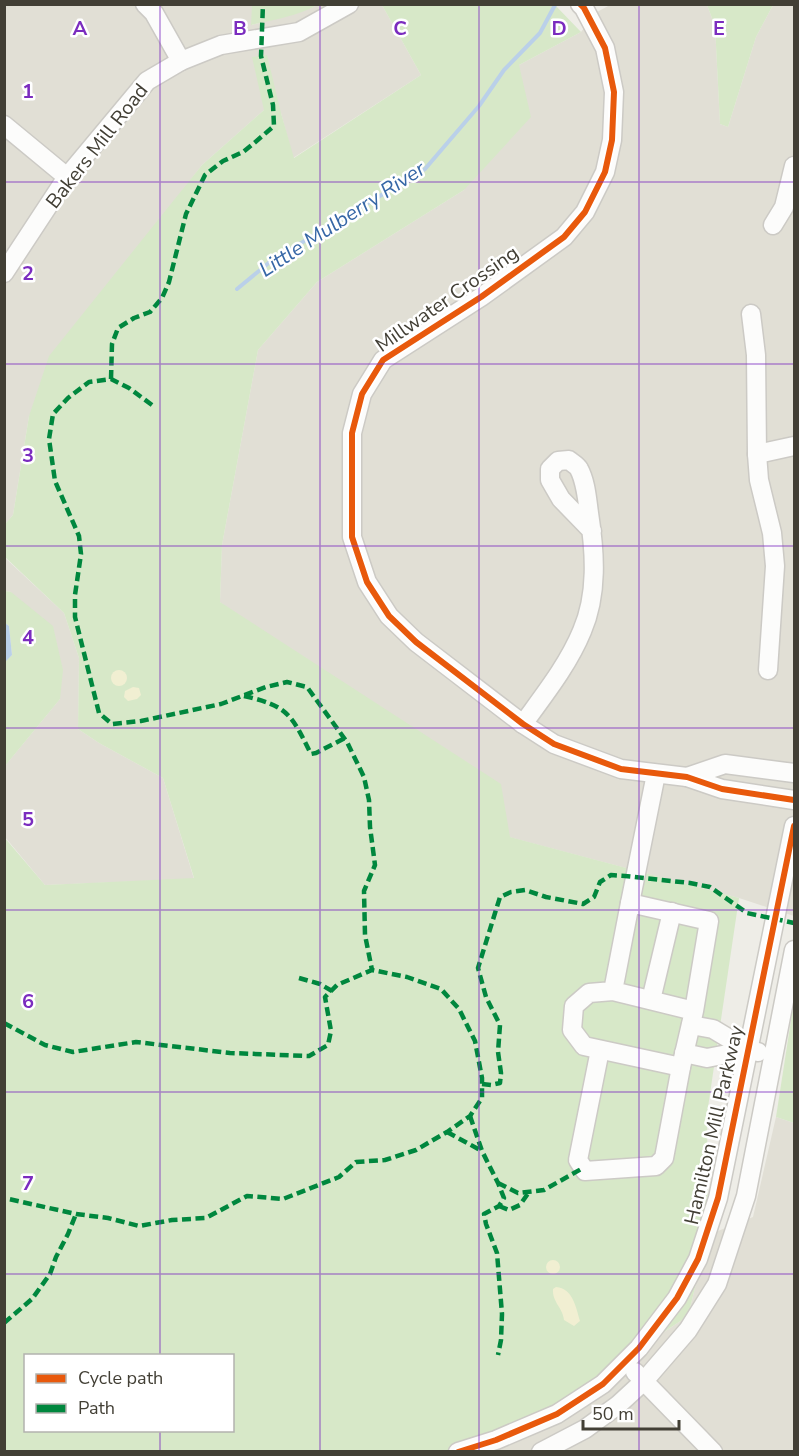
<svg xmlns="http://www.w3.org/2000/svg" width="799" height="1456" viewBox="0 0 799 1456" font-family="'Nunito Sans',sans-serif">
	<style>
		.residential { fill: #e1dfd5 }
		.green { fill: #d7e8c8; fill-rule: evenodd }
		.sand { fill: #f1efd2 }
		.water { fill: #bad0e9 }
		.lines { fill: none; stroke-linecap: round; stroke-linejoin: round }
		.stream { stroke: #bad0e9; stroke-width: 4 }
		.minor-casing { stroke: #cccac5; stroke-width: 21 }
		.minor { stroke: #fcfcfb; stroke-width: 18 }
		.quiet { stroke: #00873e; stroke-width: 4.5; stroke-dasharray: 9 4.5; stroke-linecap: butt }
		.cycleway-casing { stroke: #fff; stroke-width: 10 }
		.cycleway { stroke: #e8590c; stroke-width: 6 }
		.grid { fill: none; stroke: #7b2cbf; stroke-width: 1.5; stroke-opacity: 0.55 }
		.labels { text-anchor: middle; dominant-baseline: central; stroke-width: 5; stroke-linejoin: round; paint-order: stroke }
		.street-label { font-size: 20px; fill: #423f35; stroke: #fff }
		.water-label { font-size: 21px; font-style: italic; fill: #3667a6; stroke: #fff }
		.grid-label { font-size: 20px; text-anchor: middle; font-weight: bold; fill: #7b2cbf; stroke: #fff; stroke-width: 5; stroke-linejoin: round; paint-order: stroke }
	</style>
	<rect width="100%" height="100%" fill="#eeede7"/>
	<!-- residential -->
	<g class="residential">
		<polygon points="5,5 252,5 252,25 311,8 317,5 382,5 421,75 293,158 281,113 264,110 202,165 171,205 29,416 13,515 5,524"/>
		<polygon points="610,5 707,5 715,26 720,124 728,127 756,37 773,5 794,5 794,916 739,898 509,837 220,602 222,545 258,350 317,282 464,190 519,65 581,32 597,12"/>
		<polygon points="4,557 64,613 79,658 78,729 99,743 163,778 194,879 45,885 5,837 5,766 60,699 11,592 5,591"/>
		<polygon points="776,1117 794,1123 794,1451 485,1452 688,1316 708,1235 753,1217"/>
	</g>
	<!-- green -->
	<g class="green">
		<path d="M 252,5 L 252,4 L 317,5 C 298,16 273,20 251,25 Z"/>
		<path d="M 382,5 L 555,5 L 581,32 L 519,65 L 531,117 L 464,190 L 317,282 L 258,350 L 222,545 L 220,602 L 501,784 L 510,837 L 739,898 L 707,1114 L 708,1235 L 688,1316 L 485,1451 L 5,1451 L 4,837 L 45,885 L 194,878 L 163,778 L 99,743 L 78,729 L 79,658 L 64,613 L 5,557 L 5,524 L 13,515 L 29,416 L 49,356 L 202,165 L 264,110 L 252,57 L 267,55 L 281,113 L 294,158 L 421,75 ZM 26,1356 L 232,1356 L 232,1430 L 26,1430 Z"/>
		<polygon points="707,5 773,5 756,37 728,127 720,124 715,26"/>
		<polygon points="5,591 11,592 53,626 63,670 60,699 5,766 4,662 12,655 9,626 5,623"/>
		<polygon points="794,1001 794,1123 776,1117"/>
	</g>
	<!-- sand -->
	<g class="sand">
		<circle cx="119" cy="678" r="8"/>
		<polygon points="133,687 139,688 141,695 137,699 128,701 124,697 125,691"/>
		<circle cx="553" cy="1267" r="7"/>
		<path d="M 556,1287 C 573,1288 576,1308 580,1321 L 574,1326 L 564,1320 C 563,1308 552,1302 553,1289 Z"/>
	</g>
	<!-- water -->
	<polygon class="water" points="5,623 9,626 12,655 5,662"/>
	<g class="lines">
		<!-- stream -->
		<polyline class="stream" points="237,289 271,261 425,169 479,106 504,70 540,33 555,5"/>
		<defs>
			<g id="minor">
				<polyline points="145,4 154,13 181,61"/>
				<polyline points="580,4 584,8 605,48 614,92 612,140 605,172 585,212 564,237 481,297 383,360 362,394 352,433 352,537 367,582 389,616 416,642 523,724 554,744 621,769 687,777 722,789 794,800"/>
				<polyline points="4,125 67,177"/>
				<polyline points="773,225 784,207 794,166"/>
				<polyline points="4,273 67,177 147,81 181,61 221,45 299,32 349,4"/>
				<polyline points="751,314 756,355 757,454 759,480 772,533 775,566 768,670"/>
				<polyline points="757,454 794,446"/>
				<path d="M 523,724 C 544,695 568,665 582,631 C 598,594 595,552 589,513 C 587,499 586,482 579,469 C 577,465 572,463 569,460 L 558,461 L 550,469 L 550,480 L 561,499 L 592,531"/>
				<polyline points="687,777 725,764 794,773"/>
				<polyline points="630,903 656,774"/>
				<polyline points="613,991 630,903 709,921 694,1011 681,1067 584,1046 572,1030 574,1006 589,993 613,991 694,1011"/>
				<polyline points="651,1000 672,912"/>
				<polyline points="691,1025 713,1029 748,1050 758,1052"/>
				<polyline points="600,1050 578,1160 585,1171 656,1166 664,1158 681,1067"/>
				<polyline points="684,1053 707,1058 748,1050"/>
				<polyline points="635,1372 713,1452"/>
				<polyline points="458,1452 496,1440 557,1414 603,1384 639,1348 677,1298 698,1259 718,1198 794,826"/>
				<polyline points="541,1452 585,1429 618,1405 644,1381 688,1330 717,1284 746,1196 794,950"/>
			</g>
		</defs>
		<!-- minor casing -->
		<use href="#minor" class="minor-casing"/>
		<!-- minor -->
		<use href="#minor" class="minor"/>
		<!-- quiet -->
		<g class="quiet">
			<polyline points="111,379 112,344 118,328 134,318 150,312 162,298 169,282 186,214 205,175 223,161 243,152 253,144 274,126 273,105 261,56 263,4"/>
			<polyline points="152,405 129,388 111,379 89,382 68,398 53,414 49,439 55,481 79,536 81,554 75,595 75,617 99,713 112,724 141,721 221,704 266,687 287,682 307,687 347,742 364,777 369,800 370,827 375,865 364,891 365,935 372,970"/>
			<path d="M 244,696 C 288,706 291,714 311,754 L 316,753 L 345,738"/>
			<polyline points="299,978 320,984 332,991"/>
			<polyline points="4,1023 45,1045 73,1052 136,1042 230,1053 309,1056 328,1045 331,1031 325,997 337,985 372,970 407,977 441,989 459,1009 475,1041 482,1078 482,1098 470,1116 447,1132 416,1150 385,1160 356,1162 339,1177 283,1199 247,1196 206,1218 172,1220 139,1226 108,1218 76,1214 4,1198"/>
			<polyline points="482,1084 491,1085 500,1083 501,1073 498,1052 500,1025 486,997 478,968 500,897 511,892 525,890 546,897 583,904 594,897 600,882 611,875 625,876 690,883 710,887 747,913 794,923"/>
			<polyline points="470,1116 482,1151 498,1183 504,1198 499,1206 484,1214 486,1224 497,1253 502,1314 501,1340 498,1355"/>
			<polyline points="447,1132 482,1151"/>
			<polyline points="498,1183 518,1193 544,1190 583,1168"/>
			<polyline points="499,1206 509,1210 520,1205 529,1192"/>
			<polyline points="4,1323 32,1299 50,1274 56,1257 68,1234 76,1214"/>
		</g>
		<defs>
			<g id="cycleway">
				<polyline points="580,4 584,8 605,48 614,92 612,140 605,172 585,212 564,237 481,297 383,360 362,394 352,433 352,537 367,582 389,616 416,642 523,724 554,744 621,769 687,777 722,789 794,800"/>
				<polyline points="458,1452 496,1440 557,1414 603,1384 639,1348 677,1298 698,1259 718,1198 794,826"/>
			</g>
		</defs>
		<!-- cycleway casing -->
		<use href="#cycleway" class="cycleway-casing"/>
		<!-- cycleway -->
		<use href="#cycleway" class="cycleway"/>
	</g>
	<!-- grid -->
	<path class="grid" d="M 160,4 L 160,1356M 320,4 L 320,1452M 479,4 L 479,1452M 639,4 L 639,1452M 4,182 L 794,182M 4,364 L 794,364M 4,546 L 794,546M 4,728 L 794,728M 4,910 L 794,910M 4,1092 L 794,1092M 4,1274 L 794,1274M 160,1430 L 160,1452"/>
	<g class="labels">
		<!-- street labels -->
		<g class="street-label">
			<text transform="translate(97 146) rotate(-52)">Bakers Mill Road</text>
			<text transform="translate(447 299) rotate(-35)">Millwater Crossing</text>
			<text transform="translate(714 1125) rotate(-77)">Hamilton Mill Parkway</text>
		</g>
		<!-- water labels -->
		<g class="water-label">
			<text transform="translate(342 219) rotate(-33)">Little Mulberry River</text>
		</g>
	</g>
	<g class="grid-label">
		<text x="80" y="35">A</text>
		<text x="240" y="35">B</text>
		<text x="400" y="35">C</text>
		<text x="559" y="35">D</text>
		<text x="719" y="35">E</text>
		<text x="28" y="98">1</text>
		<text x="28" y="280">2</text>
		<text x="28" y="462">3</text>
		<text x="28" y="644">4</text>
		<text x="28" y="826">5</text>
		<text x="28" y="1008">6</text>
		<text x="28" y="1190">7</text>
	</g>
	<!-- border -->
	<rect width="799" height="1456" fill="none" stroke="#423f35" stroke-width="12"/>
	<!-- legend -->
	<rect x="24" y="1354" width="210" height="78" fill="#ffffff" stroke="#b3b2ae" stroke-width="1.5"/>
	<rect x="36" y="1374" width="30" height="9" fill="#e8590c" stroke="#b3b2ae" stroke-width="1.5"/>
	<text x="78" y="1384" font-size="18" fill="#423f35">Cycle path</text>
	<rect x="36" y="1404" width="30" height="9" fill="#00873e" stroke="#b3b2ae" stroke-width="1.5"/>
	<text x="78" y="1414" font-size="18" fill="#423f35">Path</text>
	<!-- scale -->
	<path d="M583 1420v9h96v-9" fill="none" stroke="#423f35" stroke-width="3"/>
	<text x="592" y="1420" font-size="18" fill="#423f35" stroke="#ffffff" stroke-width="4.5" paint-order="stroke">50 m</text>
</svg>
